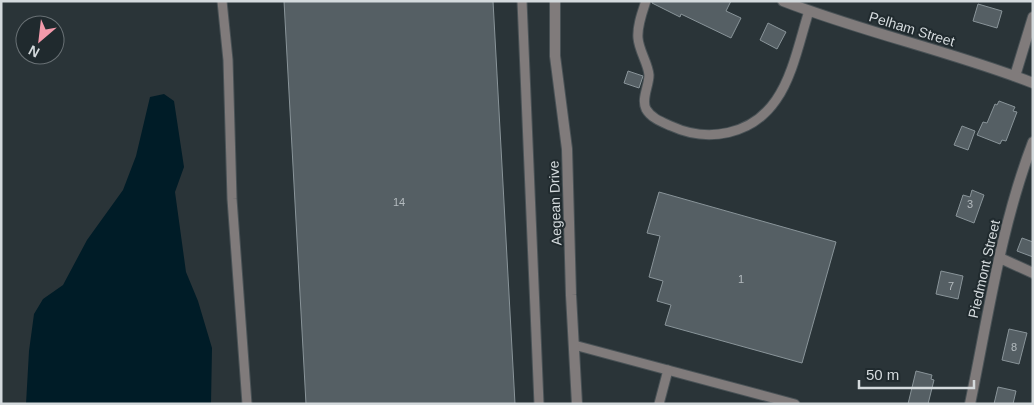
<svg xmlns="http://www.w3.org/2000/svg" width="1034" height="405" viewBox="0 0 1034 405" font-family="Arial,sans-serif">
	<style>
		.water { fill: #001c27 }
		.building { fill: #555f64; stroke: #899499 }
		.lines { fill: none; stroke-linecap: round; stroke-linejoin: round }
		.service-casing { stroke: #495256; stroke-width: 11 }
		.minor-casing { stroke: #495256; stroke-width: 12 }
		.tertiary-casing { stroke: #495256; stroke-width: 12 }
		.service { stroke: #807b7b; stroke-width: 9 }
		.minor { stroke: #807b7b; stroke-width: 10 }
		.tertiary { stroke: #807b7b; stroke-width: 10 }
		.labels { text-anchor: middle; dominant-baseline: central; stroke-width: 4; stroke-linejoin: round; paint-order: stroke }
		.number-label { font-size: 11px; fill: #b4bbbf }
		.street-label { font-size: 14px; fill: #d4dadd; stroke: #202a2e }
	</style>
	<rect width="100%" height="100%" fill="#2a3438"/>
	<!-- water -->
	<polygon class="water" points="164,94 174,101 184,167 175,192 186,272 198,301 212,348 211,404 26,404 29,351 34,314 43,299 63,285 87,240 123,190 136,156 150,97"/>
	<!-- building -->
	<g class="building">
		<polygon points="284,1 493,1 515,404 306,404"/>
		<polygon points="652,1 731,1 726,11 741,18 731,38 681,14 680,17 652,3"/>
		<polygon points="978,4 1002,11 997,28 973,21"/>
		<polygon points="768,23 786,32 777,49 760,40"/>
		<polygon points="628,71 643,76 639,88 624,83"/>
		<polygon points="999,101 1015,107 1013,111 1017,112 1006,141 1002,140 1000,144 977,135 983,122 987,123 995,104 997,105"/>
		<polygon points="962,126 975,131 968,150 954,145"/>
		<polygon points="972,190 984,195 974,223 956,216 963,195 970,197"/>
		<polygon points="659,192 836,242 802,363 665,325 671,305 657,301 663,281 649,277 660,236 647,233"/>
		<polygon points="1022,238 1033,242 1033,257 1017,251"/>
		<polygon points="941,271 963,276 958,299 936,294"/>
		<polygon points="1009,329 1027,333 1019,364 1002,360"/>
		<polygon points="916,371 932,375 931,379 934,380 928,404 908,404"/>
		<polygon points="998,387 1016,391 1013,404 994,404"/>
	</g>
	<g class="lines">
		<defs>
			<g id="service">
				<polyline points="222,1 228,60 232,199 247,404"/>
				<polyline points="522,1 539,404"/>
				<path d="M 646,1 C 642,13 637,26 638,38 C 639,51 648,63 649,75 C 649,86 641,99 646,109 C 651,118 662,122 671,126 C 708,143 752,135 776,100 C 793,76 800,39 809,11"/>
				<polyline points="574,345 795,404"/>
				<polyline points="659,404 668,370"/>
			</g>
			<g id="minor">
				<polyline points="555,1 555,56 567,149 571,295 577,404"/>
				<polyline points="1015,76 1033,17"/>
				<polyline points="1000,258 1033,273"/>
				<path d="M 970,404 C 988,317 1001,225 1033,142"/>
			</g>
			<path id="tertiary" d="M 783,1 C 865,33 951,51 1033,83"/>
		</defs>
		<!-- service casing -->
		<use href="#service" class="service-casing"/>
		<!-- minor casing -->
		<use href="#minor" class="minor-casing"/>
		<!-- tertiary casing -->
		<use href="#tertiary" class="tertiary-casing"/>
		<!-- service -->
		<use href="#service" class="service"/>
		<!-- minor -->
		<use href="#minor" class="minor"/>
		<!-- tertiary -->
		<use href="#tertiary" class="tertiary"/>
	</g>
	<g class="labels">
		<!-- number labels -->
		<g class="number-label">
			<text x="399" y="202">14</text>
			<text x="970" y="204">3</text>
			<text x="741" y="279">1</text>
			<text x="951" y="286">7</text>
			<text x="1014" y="347">8</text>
		</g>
		<!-- street labels -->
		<g class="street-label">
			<text transform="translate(912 29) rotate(17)">Pelham Street</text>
			<text transform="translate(555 203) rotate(-92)">Aegean Drive</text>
			<text transform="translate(984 269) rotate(-77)">Piedmont Street</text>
		</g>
	</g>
	<!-- border -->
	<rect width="1034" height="405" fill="none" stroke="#d4dadd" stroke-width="5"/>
	<!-- north arrow -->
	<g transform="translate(40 40) rotate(208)"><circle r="24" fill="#202a2e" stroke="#687074"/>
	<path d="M0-4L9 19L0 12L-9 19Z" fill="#f39aab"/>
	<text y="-8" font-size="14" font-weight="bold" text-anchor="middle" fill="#d4dadd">N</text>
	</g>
	<!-- scale -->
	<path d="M859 380v8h115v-8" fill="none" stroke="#d4dadd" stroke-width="2.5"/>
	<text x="866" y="380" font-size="15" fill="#d4dadd" stroke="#202a2e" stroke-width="4" paint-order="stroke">50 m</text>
</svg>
